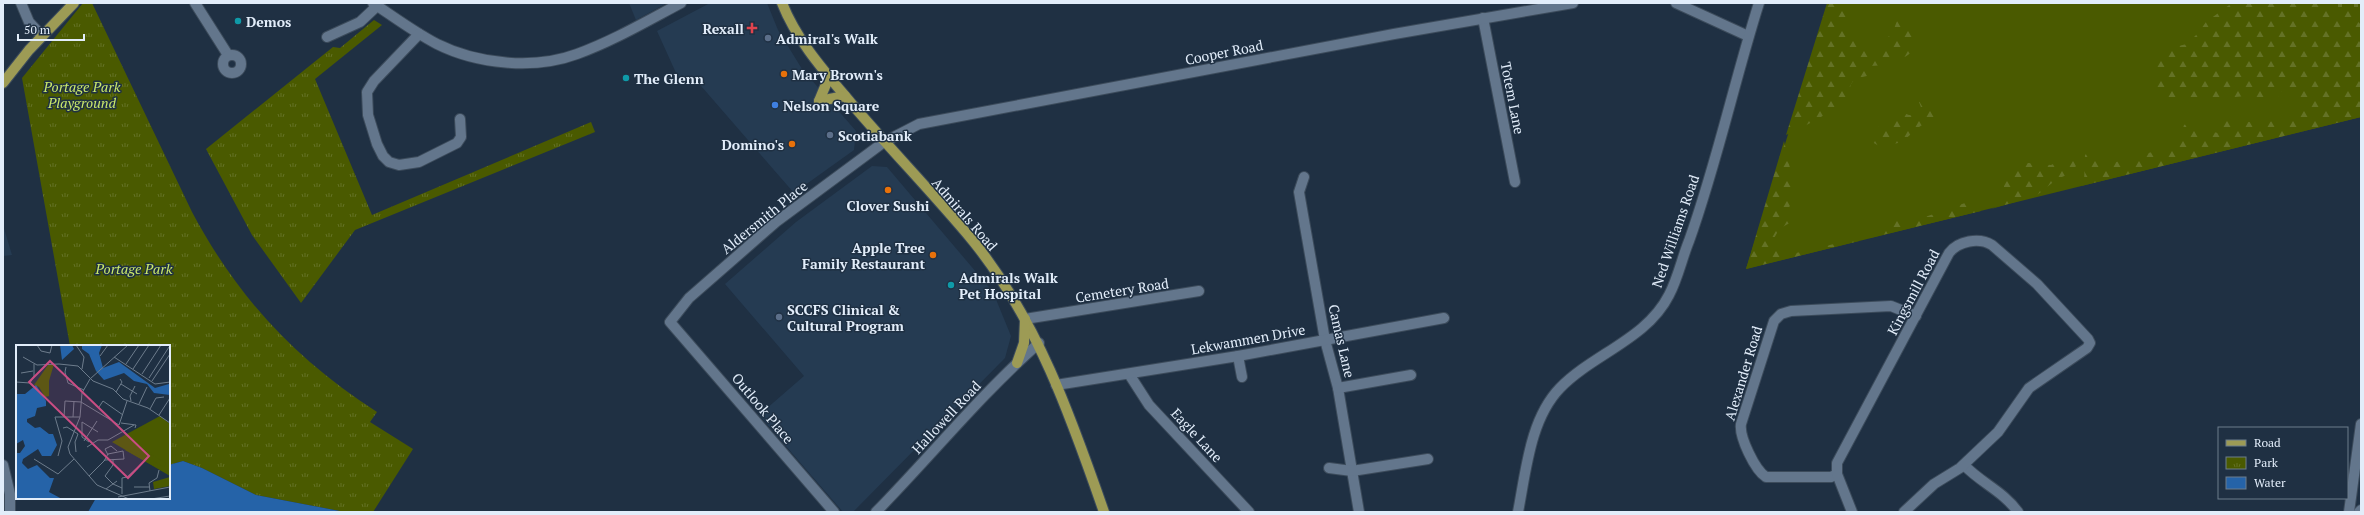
<svg xmlns="http://www.w3.org/2000/svg" width="2364" height="515" viewBox="0 0 2364 515" font-family="'PT Serif',serif">
	<style>
		.built { fill: #253b52 }
		.green { fill: #4a5a00 }
		.forest { fill: url(#forest-firs) }
		.cemetery { fill: url(#cemetery-stones) }
		.park { fill: url(#park-tufts) }
		.water { fill: #2563a8 }
		.lines { fill: none; stroke-linecap: round; stroke-linejoin: round }
		.minor-casing { stroke: #3c4b5b; stroke-width: 12 }
		.major-casing { stroke: #3c4b5b; stroke-width: 12 }
		.minor { stroke: #63768c; stroke-width: 10 }
		.major { stroke: #9d9b55; stroke-width: 10 }
		.culture-dot { fill: #0f9aa8; stroke: #1f3043; stroke-width: 1.5 }
		.health-dot { fill: #e0444e; stroke: #1f3043; stroke-width: 1.5 }
		.service-dot { fill: #5c6f8a; stroke: #1f3043; stroke-width: 1.5 }
		.food-dot { fill: #e8710a; stroke: #1f3043; stroke-width: 1.5 }
		.shop-dot { fill: #3f7fe0; stroke: #1f3043; stroke-width: 1.5 }
		.labels { text-anchor: middle; dominant-baseline: central; stroke-width: 3; stroke-linejoin: round; paint-order: stroke }
		.poi-label { font-size: 14px; font-weight: bold; fill: #e2edfa; stroke: #1f3043; text-anchor: start }
		.street-label { font-size: 14px; fill: #e2edfa; stroke: #1f3043 }
		.park-label { font-size: 14px; font-style: italic; fill: #cbe96a; stroke: #1f3043 }
		.inset-road { fill: none; stroke: #6d7c8c; stroke-width: 1 }
		.view { fill: #ca4d83; fill-opacity: 0.15; stroke: #ca4d83; stroke-width: 2 }
		.inset-edge { fill: none; stroke: #e2edfa; stroke-width: 2 }
	</style>
	<defs>
		<pattern id="forest-firs" width="22" height="20" patternUnits="userSpaceOnUse"><rect width="22" height="20" fill="#4a5a00"/><path d="M5 1l3.5 6h-7zM16 11l3.5 6h-7z" fill="#647226"/></pattern>
		<pattern id="cemetery-stones" width="16" height="16" patternUnits="userSpaceOnUse"><rect width="16" height="16" fill="#4a5a00"/><path d="M2 7V4a2 2 0 0 1 4 0v3zM10 15v-3a2 2 0 0 1 4 0v3z" fill="#647226"/></pattern>
		<pattern id="park-tufts" width="24" height="20" patternUnits="userSpaceOnUse"><rect width="24" height="20" fill="#4a5a00"/><path d="M3 7l-1-3M5 7V3M7 7l1-3M15 17l-1-3M17 17v-4M19 17l1-3" fill="none" stroke="#647226"/></pattern>
	</defs>
	<rect width="100%" height="100%" fill="#1f3043"/>
	<!-- built -->
	<g class="built">
		<polygon points="629,3 667,3 636,20"/>
		<polygon points="710,3 767,3 778,30 802,69 856,131 854,150 794,193 695,79 681,84 657,31"/>
		<polygon points="872,166 887,167 993,292 1011,336 1005,358 853,512 843,512 759,415 804,376 725,284 796,222"/>
		<polygon points="3,225 12,255 3,256"/>
	</g>
	<!-- green -->
	<polygon class="green" points="1829,3 2330,3 2361,9 2361,117 1746,269"/>
	<!-- forest -->
	<g class="forest">
		<path d="M 1827,3 L 1847,3 L 1854,16 L 1853,21 L 1845,19 L 1842,24 L 1855,42 L 1874,55 L 1880,52 L 1884,40 L 1892,34 L 1897,21 C 1911,29 1915,36 1912,52 C 1899,62 1886,66 1869,66 L 1867,76 C 1854,79 1850,80 1849,95 C 1831,114 1809,124 1786,135 Z"/>
		<path d="M 2232,3 L 2361,3 L 2361,14 L 2352,8 L 2353,16 L 2361,25 L 2361,117 L 2081,186 L 2084,184 L 2085,155 L 2092,149 L 2105,165 L 2152,152 L 2162,154 C 2176,147 2180,140 2184,125 L 2193,121 L 2201,129 L 2218,133 L 2227,120 C 2253,123 2279,126 2300,109 L 2286,90 L 2279,92 L 2278,98 L 2252,101 L 2246,96 L 2193,101 L 2156,100 L 2153,90 L 2155,60 L 2165,49 L 2187,44 L 2199,32 L 2206,22 Z"/>
		<polygon points="1926,100 1936,105 1939,115 1919,127 1902,142 1881,147 1872,142 1872,132 1898,111 1909,115 1919,115 1922,110 1919,102"/>
		<path d="M 1784,141 C 1788,157 1799,199 1786,212 L 1790,223 C 1779,227 1774,237 1770,247 L 1796,253 L 1834,244 L 1849,235 L 1859,238 L 1859,241 L 1746,269 Z"/>
		<polygon points="2068,157 2072,158 2076,165 2074,172 2057,179 2036,196 1991,209 1998,206 2004,192 2004,176 2018,162 2051,165"/>
		<polygon points="1965,203 1977,207 1981,211 1870,238 1888,218 1925,217"/>
	</g>
	<!-- cemetery -->
	<polygon class="cemetery" points="2330,3 2361,3 2361,9 2332,10"/>
	<!-- park -->
	<g class="park">
		<path d="M 83,3 L 92,3 L 192,212 C 238,298 295,359 377,412 L 370,422 L 413,449 L 373,512 L 345,512 L 256,495 L 202,468 L 183,461 L 169,465 L 169,346 L 70,346 L 22,78 Z"/>
		<polygon points="374,20 382,25 315,79 372,215 591,122 595,132 355,230 301,303 252,235 206,149 333,47 340,48"/>
	</g>
	<!-- water -->
	<polygon class="water" points="183,461 202,468 256,495 345,512 88,512 96,498 169,498 169,465"/>
	<g class="lines">
		<defs>
			<g id="minor">
				<polyline points="21,3 29,22 42,36"/>
				<polyline points="195,3 228,55"/>
				<path d="M 373,3 C 394,17 414,32 437,44 C 477,64 534,70 577,54 C 613,41 647,21 681,3"/>
				<polyline points="1676,3 1748,36"/>
				<polyline points="1483,18 1515,182"/>
				<polyline points="419,34 374,81 367,92 368,115 377,144 383,156 389,162 399,165 419,162 457,143 461,137 460,119"/>
				<polyline points="327,37 360,22 377,6"/>
				<circle cx="232" cy="64" r="9"/>
				<polyline points="1304,177 1299,192 1325,340 1338,388 1359,512"/>
				<polyline points="1025,319 1199,291"/>
				<polyline points="1238,356 1242,377"/>
				<polyline points="1129,374 1149,405 1249,512"/>
				<polyline points="1056,385 1238,356 1444,318"/>
				<polyline points="1338,388 1411,375"/>
				<polyline points="3,465 10,494 10,512"/>
				<path d="M 1964,465 C 1981,483 2003,491 2018,512"/>
				<polyline points="1329,468 1352,471 1428,459"/>
				<path d="M 1837,474 L 1831,477 L 1766,477 C 1755,470 1739,437 1741,424 L 1774,321 L 1781,314 L 1791,311 L 1891,306 L 1916,316"/>
				<polyline points="834,512 670,322 689,298 776,222 884,142 919,124 1394,34 1573,3"/>
				<path d="M 876,512 C 931,456 980,395 1039,343"/>
				<path d="M 1518,512 C 1526,471 1530,419 1560,388 C 1593,354 1647,339 1669,295 C 1678,278 1682,258 1689,241 C 1717,163 1734,82 1759,3"/>
				<path d="M 1852,512 L 1837,474 L 1837,463 L 1949,253 C 1958,241 1979,237 1992,245 L 2037,284 L 2088,339 L 2090,343 L 2087,348 L 2029,388 L 1998,432 L 1960,468 L 1934,484 L 1904,512"/>
				<polyline points="2349,512 2361,424"/>
				<polyline points="2359,512 2361,510"/>
			</g>
			<g id="major">
				<path d="M 782,3 C 797,41 825,72 851,103 C 891,150 934,194 973,241 C 1037,320 1071,417 1104,512"/>
				<polyline points="3,83 29,50 74,3"/>
				<polyline points="819,101 845,96"/>
				<polyline points="819,101 829,77"/>
				<polyline points="1017,363 1024,343 1025,319"/>
			</g>
		</defs>
		<!-- minor casing -->
		<use href="#minor" class="minor-casing"/>
		<!-- major casing -->
		<use href="#major" class="major-casing"/>
		<!-- minor -->
		<use href="#minor" class="minor"/>
		<!-- major -->
		<use href="#major" class="major"/>
	</g>
	<!-- markers -->
	<g class="culture-dot">
		<circle cx="238" cy="21" r="4"/>
		<circle cx="626" cy="78" r="4"/>
		<circle cx="951" cy="285" r="4"/>
	</g>
	<path class="health-dot" d="M750 22h4v4h4v4h-4v4h-4v-4h-4v-4h4z"/>
	<g class="service-dot">
		<circle cx="768" cy="38" r="4"/>
		<circle cx="830" cy="135" r="4"/>
		<circle cx="779" cy="317" r="4"/>
	</g>
	<g class="food-dot">
		<circle cx="784" cy="74" r="4"/>
		<circle cx="792" cy="144" r="4"/>
		<circle cx="888" cy="190" r="4"/>
		<circle cx="933" cy="255" r="4"/>
	</g>
	<circle class="shop-dot" cx="775" cy="105" r="4"/>
	<g class="labels">
		<!-- poi labels -->
		<g class="poi-label">
			<text x="246" y="21">Demos</text>
			<text x="744" y="28" text-anchor="end">Rexall</text>
			<text x="776" y="38">Admiral's Walk</text>
			<text x="792" y="74">Mary Brown's</text>
			<text x="634" y="78">The Glenn</text>
			<text x="783" y="105">Nelson Square</text>
			<text x="838" y="135">Scotiabank</text>
			<text x="784" y="144" text-anchor="end">Domino's</text>
			<text x="888" y="205" text-anchor="middle">Clover Sushi</text>
			<text x="925" y="247" text-anchor="end">Apple Tree<tspan x="925" dy="16">Family Restaurant</tspan></text>
			<text x="959" y="277">Admirals Walk<tspan x="959" dy="16">Pet Hospital</tspan></text>
			<text x="787" y="309">SCCFS Clinical &amp;<tspan x="787" dy="16">Cultural Program</tspan></text>
		</g>
		<!-- street labels -->
		<g class="street-label">
			<text transform="translate(1224 52) rotate(-11)">Cooper Road</text>
			<text transform="translate(1513 98) rotate(79)">Totem Lane</text>
			<text transform="translate(965 214) rotate(49)">Admirals Road</text>
			<text transform="translate(764 217) rotate(-39)">Aldersmith Place</text>
			<text transform="translate(1675 231) rotate(-71)">Ned Williams Road</text>
			<text transform="translate(1122 290) rotate(-9)">Cemetery Road</text>
			<text transform="translate(1913 292) rotate(-62)">Kingsmill Road</text>
			<text transform="translate(1248 339) rotate(-10)">Lekwammen Drive</text>
			<text transform="translate(1342 341) rotate(77)">Camas Lane</text>
			<text transform="translate(1743 373) rotate(-73)">Alexander Road</text>
			<text transform="translate(763 408) rotate(50)">Outlook Place</text>
			<text transform="translate(946 417) rotate(-47)">Hallowell Road</text>
			<text transform="translate(1197 435) rotate(47)">Eagle Lane</text>
		</g>
		<!-- park labels -->
		<g class="park-label">
			<text x="82" y="86">Portage Park<tspan x="82" dy="16">Playground</tspan></text>
			<text x="134" y="268">Portage Park</text>
		</g>
	</g>
	<!-- overview -->
	<g transform="translate(16 345)">
		<rect width="154" height="154" fill="#1f3043"/>
		<path d="M 144,71 L 154,79 L 154,131 L 96,97 ZM 154,132 L 154,141 L 138,144 L 137,137 Z" fill="#4a5a00"/>
		<path d="M 112,104 L 125,113 L 120,107 L 122,105 L 136,108 L 131,116 L 150,128 L 109,105 Z" fill="#4a5a00"/>
		<path d="M 132,108 L 150,118 L 148,122 L 137,116 L 131,110 Z" fill="#4a5a00"/>
		<path d="M 38,19 L 33,36 L 33,51 L 29,52 L 23,42 L 18,40 L 32,20 Z" fill="#4a5a00"/>
		<path d="M 44,0 L 56,0 L 58,4 L 46,15 ZM 66,0 L 86,0 L 83,8 L 87,23 L 103,17 L 139,43 L 153,39 L 154,50 L 138,48 L 131,39 L 118,36 L 108,28 L 88,35 L 80,26 L 73,9 L 66,4 ZM 20,40 L 30,56 L 30,61 L 21,63 L 19,71 L 11,74 L 11,77 L 19,83 L 24,82 L 33,89 L 37,89 L 41,100 L 35,111 L 26,111 L 22,104 L 7,114 L 6,118 L 12,124 L 21,120 L 34,133 L 38,133 L 33,147 L 46,154 L 0,154 L 0,108 L 4,108 L 9,101 L 7,95 L 0,99 L 0,49 L 9,49 Z" fill="#2563a8"/>
		<path class="inset-road" d="M 21,0 L 25,6 L 34,8 L 36,0M 60,0 L 68,12 L 66,24M 112,0 L 74,34 L 66,48 L 64,72 L 52,102 L 54,109 L 81,140 L 113,154M 84,11 L 92,0M 7,12 L 21,20 L 43,19 L 62,21 L 77,36 L 97,44 L 107,54 L 132,63 L 154,78M 98,12 L 139,39 L 154,37M 110,19 L 123,0M 50,22 L 49,27 L 52,38 L 68,45M 117,24 L 133,0M 5,28 L 17,26M 126,29 L 145,0M 133,33 L 153,2M 136,36 L 154,9M 0,37 L 14,38 L 18,31 L 18,19M 105,39 L 121,49M 100,47 L 106,37 L 104,34M 115,56 L 114,51 L 119,41M 123,59 L 131,42M 83,62 L 87,56 L 107,70M 134,64 L 140,53 L 148,52M 143,70 L 154,53M 48,72 L 49,56 L 65,57 L 103,80 L 111,56M 57,72 L 58,56M 66,77 L 66,92 L 73,97M 66,77 L 82,87M 105,78 L 120,80 L 119,83M 47,83 L 51,82 L 62,89 L 59,97 L 60,107M 68,96 L 81,76M 71,102 L 82,95 L 92,95 L 118,80M 92,110 L 89,104 L 95,101 L 101,106M 42,111 L 46,96 L 39,72 L 64,72M 18,114 L 42,129M 97,114 L 97,120 L 89,131 L 97,139 L 106,143M 42,129 L 58,114M 73,131 L 89,115 L 108,114 L 107,106 L 92,109 L 88,116M 118,142 L 133,142M 90,144 L 101,136M 134,146 L 133,138 L 141,133 L 143,125M 106,149 L 106,133 L 111,132 L 122,122M 102,152 L 154,142M 135,154 L 154,151"/>
		<path class="view" d="M 34,16 L 133,111 L 112,133 L 13,37 Z"/>
		<rect width="154" height="154" class="inset-edge"/>
	</g>
	<!-- border -->
	<rect width="2364" height="515" fill="none" stroke="#e2edfa" stroke-width="8"/>
	<!-- legend -->
	<rect x="2218" y="427" width="130" height="72" fill="#1f3043" stroke="#6d7c8c"/>
	<rect x="2226" y="440" width="20" height="6" fill="#9d9b55" stroke="#6d7c8c"/>
	<text x="2254" y="447" font-size="12" fill="#e2edfa">Road</text>
	<rect x="2226" y="457" width="20" height="12" fill="url(#park-tufts)" stroke="#6d7c8c"/>
	<text x="2254" y="467" font-size="12" fill="#e2edfa">Park</text>
	<rect x="2226" y="477" width="20" height="12" fill="#2563a8" stroke="#6d7c8c"/>
	<text x="2254" y="487" font-size="12" fill="#e2edfa">Water</text>
	<!-- scale -->
	<path d="M18 34v6h66v-6" fill="none" stroke="#e2edfa" stroke-width="2"/>
	<text x="24" y="34" font-size="12" fill="#e2edfa" stroke="#1f3043" stroke-width="3" paint-order="stroke">50 m</text>
</svg>
